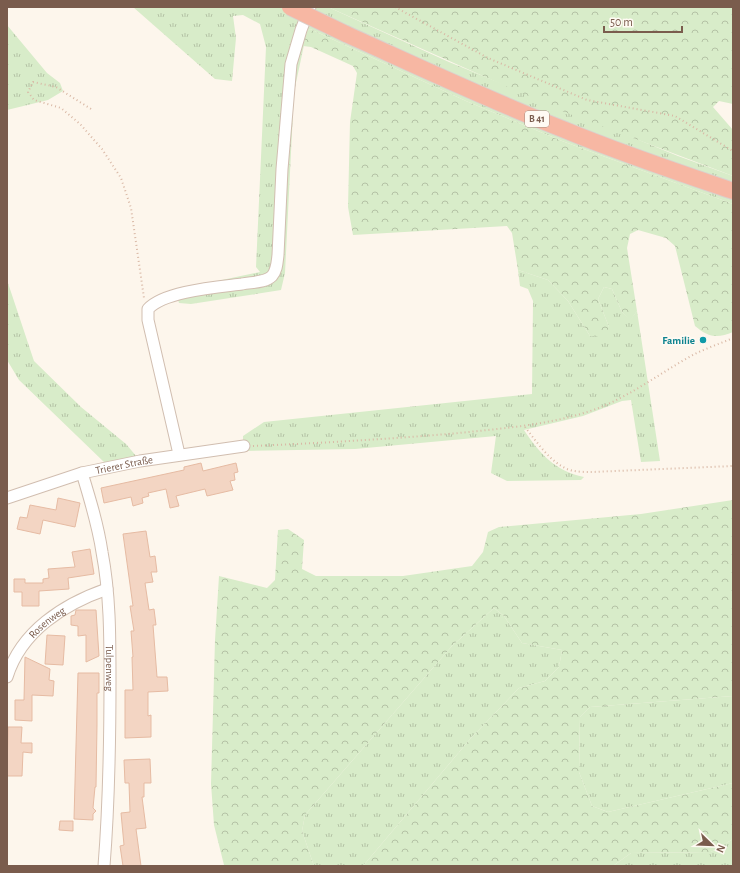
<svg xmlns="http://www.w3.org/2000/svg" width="740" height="873" viewBox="0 0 740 873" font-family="'Alegreya Sans',sans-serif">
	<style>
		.grass { fill: url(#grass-tufts) }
		.forest { fill: url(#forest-crowns) }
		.building { fill: #f3d5c3; stroke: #e6bba3 }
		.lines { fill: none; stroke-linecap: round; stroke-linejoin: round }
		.minor-casing { stroke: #d1beb0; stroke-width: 13 }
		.highway-casing { stroke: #dad1cd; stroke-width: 18 }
		.path { stroke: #d9b8a5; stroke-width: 2; stroke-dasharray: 1 3; stroke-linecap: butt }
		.minor { stroke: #fff; stroke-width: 11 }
		.highway { stroke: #f7b7a3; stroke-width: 16 }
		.highway-bridge-casing { stroke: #dad1cd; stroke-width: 18; stroke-linecap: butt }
		.highway-bridge { stroke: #f7b7a3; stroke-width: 16 }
		.culture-dot { fill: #0f9aa8; stroke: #fffaf3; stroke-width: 1.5 }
		.labels { text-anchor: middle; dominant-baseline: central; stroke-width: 3.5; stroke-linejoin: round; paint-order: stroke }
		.shield { fill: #fffaf3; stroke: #a28b7f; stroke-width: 1 }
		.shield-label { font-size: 10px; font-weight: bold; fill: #7a5c4d }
		.culture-label { font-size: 11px; font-weight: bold; fill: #0d838f; stroke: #fffaf3; text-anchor: end }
		.street-label { font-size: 11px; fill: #7a5c4d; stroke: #fffaf3 }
	</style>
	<defs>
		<pattern id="grass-tufts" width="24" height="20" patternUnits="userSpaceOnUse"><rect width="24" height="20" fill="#d8ecc9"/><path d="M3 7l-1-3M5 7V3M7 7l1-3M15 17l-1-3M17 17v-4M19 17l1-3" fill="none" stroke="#b4c2a5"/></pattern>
		<pattern id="forest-crowns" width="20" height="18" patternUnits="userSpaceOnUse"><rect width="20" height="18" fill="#d8ecc9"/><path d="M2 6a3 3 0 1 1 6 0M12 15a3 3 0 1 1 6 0" fill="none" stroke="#b4c2a5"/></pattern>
	</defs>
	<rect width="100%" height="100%" fill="#fdf6ec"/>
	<!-- grass -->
	<g class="grass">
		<polygon points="133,7 328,7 449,62 678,156 733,176 733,204 562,141 466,101 310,29 307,31 294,92 285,273 281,290 191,304 179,303 175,290 260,272 256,267 266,47 260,24 243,15 233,16 236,38 232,81 215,79"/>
		<polygon points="7,25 47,73 60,83 63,91 48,100 7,110"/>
		<path d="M 518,270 L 548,280 L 568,301 L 590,336 L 609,327 L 598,299 L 604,287 L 612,289 L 622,312 L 630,320 L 637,311 L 660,461 L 641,462 L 631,400 L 622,401 L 583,416 L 524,430 C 540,454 555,471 584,477 L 581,480 L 507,481 L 491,473 L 496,436 L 355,449 L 243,451 L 243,436 L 264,422 L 532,394 L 533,301 L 528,289 L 520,286 Z"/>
		<polygon points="7,280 34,361 81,407 126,444 137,457 105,463 19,380 7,360"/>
		<polygon points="494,608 504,616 522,643 562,650 559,667 545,681 519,688 471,738 363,866 314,866 302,831 305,815 452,646"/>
		<polygon points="733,696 733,783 608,812 592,806 579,772 580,717 590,707"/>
		<polygon points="733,839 733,866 613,866 631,853 711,852"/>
	</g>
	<!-- forest -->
	<g class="forest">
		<polygon points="328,7 733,7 733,104 719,101 713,107 733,130 733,176 562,111"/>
		<path d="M 310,29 L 466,101 L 562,141 L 733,204 L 733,332 C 717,339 708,337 695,326 L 675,246 L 666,238 L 638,230 L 630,234 L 627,248 L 637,311 L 630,321 L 622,312 L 612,289 L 604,287 L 598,299 L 609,327 L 605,337 L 590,336 L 568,301 L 548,280 L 518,270 L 512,233 L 507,226 L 353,235 L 348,207 L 350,122 L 357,73 L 353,66 L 311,47 L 303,46 L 307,31 Z"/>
		<polygon points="733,500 733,696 590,707 580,717 579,772 592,806 608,812 733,783 733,839 711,852 631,853 613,866 363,866 471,738 519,688 545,681 559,667 562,650 522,643 504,616 494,608 452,646 305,815 302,831 314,866 224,865 214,825 211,784 215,640 219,576 267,588 275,580 278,530 288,529 304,540 302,569 316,576 403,576 472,566 483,552 488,532 499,527 641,514"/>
	</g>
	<!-- building -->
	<g class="building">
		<polygon points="201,463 203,471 236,463 238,472 234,473 235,480 230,481 233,490 207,496 205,489 176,496 179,506 170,508 166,489 148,493 149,496 142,498 143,503 133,506 131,497 104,503 101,488 184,470 184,467"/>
		<polygon points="58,498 80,503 75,527 43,520 40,534 17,529 20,517 27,518 30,505 56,510"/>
		<polygon points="146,531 150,557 155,556 157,572 151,572 153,582 145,583 149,610 154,609 156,625 153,625 157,677 167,677 168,691 148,692 148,716 151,715 151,737 125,738 125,690 133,690 132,657 133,657 131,631 134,631 130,606 133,606 123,534"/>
		<polygon points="90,549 94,574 68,578 69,589 39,591 39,606 22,606 22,592 14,592 14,579 25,579 25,583 43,583 43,579 49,578 48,569 75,567 72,552"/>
		<polygon points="96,610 99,656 86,662 86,635 78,636 78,626 71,625 71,616 75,615 76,610"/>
		<polygon points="47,635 65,636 63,665 45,664"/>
		<polygon points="25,657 50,669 49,680 54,681 53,696 32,695 32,721 15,720 15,700 24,700"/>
		<polygon points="78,673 99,673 99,693 97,693 97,725 96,787 95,787 93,808 96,811 93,814 93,820 74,819"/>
		<polygon points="8,727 22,727 21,743 32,743 32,753 23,752 22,776 7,776"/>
		<polygon points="150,759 151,783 144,783 144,797 142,797 146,828 136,829 141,866 123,866 120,846 124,845 121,813 130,812 129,783 125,783 124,760"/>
		<polygon points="60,821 73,821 73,831 59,830"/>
	</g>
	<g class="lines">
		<defs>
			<g id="minor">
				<path d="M 179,454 L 148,320 L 148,309 C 164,291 219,287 242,284 C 252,282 265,283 272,276 C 277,270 277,263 278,255 L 282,169 L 291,64 L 301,30 L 310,7"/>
				<path id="s1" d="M 82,473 C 90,499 98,525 102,552 C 110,594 110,636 110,679 C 110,741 109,804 104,866"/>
				<path id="s2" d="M 7,498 L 82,473 L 140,461 L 244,446"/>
				<path id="s3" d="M 7,677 C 21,631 64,604 107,589"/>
			</g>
			<path id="highway" d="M 346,34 C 419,67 491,101 565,130 C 620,153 677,172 733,191"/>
		</defs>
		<!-- minor casing -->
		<use href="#minor" class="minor-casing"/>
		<!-- highway casing -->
		<use href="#highway" class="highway-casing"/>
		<!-- path -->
		<g class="path">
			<polyline points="395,7 488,58 587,100 675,116 733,151"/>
			<polyline points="91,109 56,87 33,82 28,92 34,100 61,108 80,124 102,149 121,178 131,208 144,298"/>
			<path d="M 525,427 C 537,442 549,461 567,469 C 575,472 584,472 592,472 L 733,466"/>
			<path d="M 253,446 C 322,443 390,439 459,433 C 505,428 551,425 596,409 C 630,396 659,374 691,356 C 704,349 719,344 733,338"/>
		</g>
		<!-- minor -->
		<use href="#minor" class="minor"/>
		<!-- highway -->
		<use href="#highway" class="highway"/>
		<defs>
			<polyline id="highway-bridge" points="290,7 346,34"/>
		</defs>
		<!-- highway-bridge casing -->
		<use href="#highway-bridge" class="highway-bridge-casing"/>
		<!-- highway-bridge -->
		<use href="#highway-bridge" class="highway-bridge"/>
	</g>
	<!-- markers -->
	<circle class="culture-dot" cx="703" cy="340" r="4"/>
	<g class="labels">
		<!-- shield labels -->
		<rect class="shield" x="525" y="111" width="24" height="16" rx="3"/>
		<g class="shield-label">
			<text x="537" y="119">B 41</text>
		</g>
		<!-- culture labels -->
		<g class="culture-label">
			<text x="695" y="340">Familie</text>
		</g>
		<!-- street labels -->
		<g class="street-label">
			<text stroke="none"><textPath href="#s2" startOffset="122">Trierer Straße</textPath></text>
			<text stroke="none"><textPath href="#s3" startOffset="69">Rosenweg</textPath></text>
			<text stroke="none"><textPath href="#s1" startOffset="198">Tulpenweg</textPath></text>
		</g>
	</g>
	<!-- border -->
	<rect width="740" height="873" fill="none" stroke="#7a5c4d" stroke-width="16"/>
	<!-- north arrow -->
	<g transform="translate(712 845) rotate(113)" stroke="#fffaf3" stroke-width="3" paint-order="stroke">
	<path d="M0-3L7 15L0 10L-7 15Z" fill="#7a5c4d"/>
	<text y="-6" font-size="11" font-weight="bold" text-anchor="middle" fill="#7a5c4d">N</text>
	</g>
	<!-- scale -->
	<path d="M604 26v6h78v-6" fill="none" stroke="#7a5c4d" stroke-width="2"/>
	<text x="610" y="26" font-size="12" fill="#7a5c4d" stroke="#fffaf3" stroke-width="3" paint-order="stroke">50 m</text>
</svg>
